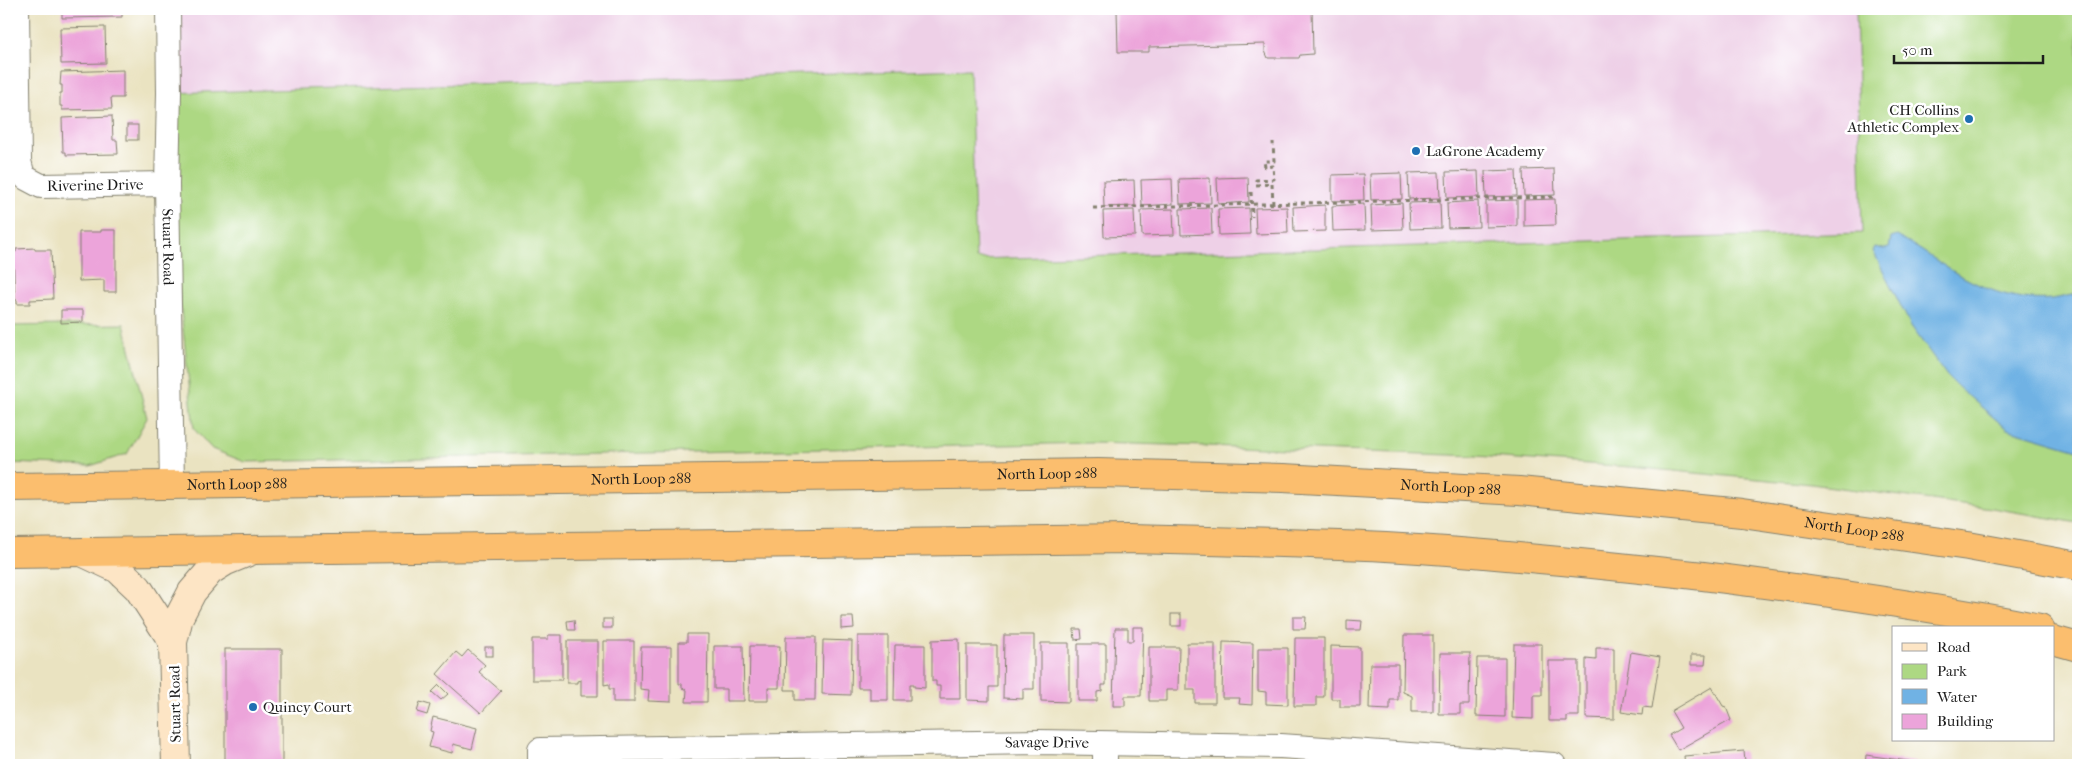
<svg xmlns="http://www.w3.org/2000/svg" width="2087" height="774" viewBox="0 0 2087 774" font-family="'IM FELL French Canon',serif">
	<style>
		.built { fill: #eed0e7 }
		.green { fill: #add883; stroke: #647a50 }
		.water { fill: #70b2e4; stroke: #466780 }
		.building { fill: #eca4da }
		.lines { fill: none; stroke-linecap: round; stroke-linejoin: round }
		.street-casing { stroke: #83806e; stroke-width: 26 }
		.secondary-casing { stroke: #83806e; stroke-width: 30 }
		.highway-casing { stroke: #83806e; stroke-width: 30 }
		.path { stroke: #83806e; stroke-width: 3; stroke-dasharray: 4 4; stroke-linecap: butt }
		.street { stroke: #fff; stroke-width: 24 }
		.secondary { stroke: #fde5c5; stroke-width: 28 }
		.highway { stroke: #fbbe6e; stroke-width: 28 }
		.poi-dot { fill: #1f6fb2; stroke: #fff; stroke-width: 2 }
		.labels { text-anchor: middle; dominant-baseline: central; stroke-width: 5; stroke-linejoin: round; paint-order: stroke }
		.poi-label { font-size: 15px; fill: #1c1c1c; stroke: #fff; text-anchor: start }
		.street-label { font-size: 15px; fill: #1c1c1c; stroke: #fff }
	</style>
	<rect width="100%" height="100%" fill="#fff"/>
	<filter id="ink" filterUnits="userSpaceOnUse"><feTurbulence type="fractalNoise" baseFrequency=".02" numOctaves="2"/><feDisplacementMap in="SourceGraphic" scale="10" xChannelSelector="R" yChannelSelector="G"/><feConvolveMatrix kernelMatrix="1 2 1 2 8 2 1 2 1" color-interpolation-filters="sRGB"/></filter>
	<filter id="wash" filterUnits="userSpaceOnUse"><feTurbulence type="fractalNoise" baseFrequency=".0096" numOctaves="4" result="noise"/><feDisplacementMap in="SourceGraphic" scale="20" xChannelSelector="R" yChannelSelector="G"/><feGaussianBlur stdDeviation="1.12" result="paint"/><feColorMatrix in="noise" values="0 0 0 0 0 0 0 0 0 0 0 0 0 0 0 0 0 1.4 0 .05"/><feComposite in="paint" operator="in"/></filter>
	<g filter="url(#wash)">
		<rect width="100%" height="100%" fill="#eae3c1"/>
		<!-- built -->
		<polygon class="built" points="168,9 1856,9 1862,233 976,259 970,69 169,93"/>
		<!-- green -->
		<g class="green">
			<polygon points="1856,9 2078,9 2078,523 1992,508 1811,484 1631,467 1476,456 1208,446 1092,443 245,462 212,449 194,429 167,184 169,93 970,69 976,259 1862,233"/>
			<polygon points="124,324 147,418 127,454 90,466 9,463 9,326"/>
		</g>
		<!-- water -->
		<path class="water" d="M 1897,236 C 1914,245 1930,256 1946,267 C 1978,287 2013,302 2052,299 C 2060,298 2069,295 2078,294 L 2078,450 L 2007,429 L 1958,387 L 1947,376 L 1911,326 L 1873,251 L 1875,247 L 1885,249 L 1889,248 L 1891,238 Z"/>
		<g id="blocks">
			<!-- building -->
			<g class="building">
				<polygon points="62,9 122,9 122,17 62,18"/>
				<polygon points="1117,9 1312,9 1313,54 1300,55 1299,58 1268,58 1265,51 1265,44 1149,47 1149,52 1118,52"/>
				<polygon points="105,27 106,63 61,64 60,28"/>
				<polygon points="123,70 123,98 111,98 112,109 62,110 62,106 60,106 60,93 62,93 62,85 60,85 61,72"/>
				<polygon points="112,116 113,140 117,140 118,154 66,155 66,152 63,152 62,118"/>
				<rect x="127" y="125" width="11" height="15"/>
				<polygon points="1554,169 1555,195 1524,196 1523,170"/>
				<polygon points="1516,170 1517,196 1486,197 1485,171"/>
				<polygon points="1478,171 1479,197 1447,198 1446,172"/>
				<polygon points="1439,172 1440,198 1409,199 1408,173"/>
				<polygon points="1401,173 1402,199 1371,200 1370,174"/>
				<polygon points="1363,174 1364,200 1332,201 1332,175"/>
				<polygon points="1248,177 1249,202 1218,204 1217,178"/>
				<polygon points="1210,178 1211,203 1180,204 1179,179"/>
				<polygon points="1172,179 1173,204 1142,206 1141,180"/>
				<polygon points="1134,180 1135,206 1104,207 1103,181"/>
				<polygon points="1555,199 1556,225 1524,226 1524,200"/>
				<polygon points="1517,200 1517,226 1486,227 1486,201"/>
				<polygon points="1478,201 1479,227 1448,228 1447,203"/>
				<polygon points="1440,202 1441,228 1410,229 1409,203"/>
				<polygon points="1402,203 1403,229 1372,230 1371,205"/>
				<polygon points="1364,204 1365,230 1333,231 1332,206"/>
				<polygon points="1325,205 1325,231 1294,232 1293,207"/>
				<polygon points="1287,207 1288,233 1256,234 1255,208"/>
				<polygon points="1211,208 1212,234 1181,235 1180,209"/>
				<polygon points="1249,208 1250,234 1219,235 1218,209"/>
				<polygon points="1173,209 1174,235 1142,236 1141,210"/>
				<polygon points="1134,210 1135,236 1104,237 1103,211"/>
				<polygon points="101,230 116,230 116,292 104,292 104,280 79,281 79,232 101,232"/>
				<polygon points="35,248 35,250 51,250 53,299 30,300 30,304 17,304 17,300 15,300 13,252 16,252 16,249"/>
				<polygon points="61,310 83,310 83,322 61,323"/>
				<rect x="1171" y="614" width="10" height="12"/>
				<polygon points="841,617 853,617 854,628 841,629"/>
				<polygon points="1293,617 1306,617 1305,629 1293,629"/>
				<rect x="603" y="619" width="9" height="9"/>
				<polygon points="574,620 575,630 568,630 567,621"/>
				<polygon points="1347,620 1362,621 1361,630 1347,630"/>
				<polygon points="1133,627 1143,627 1141,696 1125,696 1125,706 1113,706 1115,628 1128,628 1128,641 1133,641"/>
				<polygon points="1074,629 1081,629 1082,639 1075,640"/>
				<polygon points="687,634 708,634 707,702 686,702 687,690 682,688 682,684 679,684 679,642 687,642"/>
				<polygon points="548,635 562,635 562,680 532,680 532,639 548,639"/>
				<polygon points="1004,635 1034,635 1034,689 1023,689 1023,699 1003,698"/>
				<polygon points="1404,635 1433,635 1433,712 1412,712 1412,696 1403,692"/>
				<polygon points="858,636 888,636 888,700 870,700 870,688 858,688"/>
				<polygon points="786,637 816,637 815,700 795,700 795,690 785,690"/>
				<polygon points="1295,638 1324,638 1324,697 1316,697 1316,706 1294,706"/>
				<polygon points="959,639 960,699 940,699 940,686 936,686 936,681 932,681 932,640"/>
				<polygon points="823,640 852,641 851,695 822,694"/>
				<polygon points="567,641 598,641 598,696 581,696 581,680 577,681 577,683 567,683"/>
				<polygon points="604,641 634,641 634,702 613,702 613,689 609,689 609,684 604,685"/>
				<polygon points="1223,642 1253,643 1252,705 1239,704 1240,698 1222,698"/>
				<polygon points="1041,643 1069,643 1069,702 1041,701"/>
				<polygon points="1187,643 1215,643 1215,703 1195,703 1195,690 1187,690"/>
				<polygon points="1078,644 1106,644 1106,685 1102,685 1102,691 1097,692 1097,701 1078,701"/>
				<polygon points="1514,644 1542,644 1542,695 1533,695 1533,719 1512,718"/>
				<polygon points="895,645 925,645 925,688 914,687 914,684 910,684 910,700 894,700"/>
				<polygon points="967,645 997,645 997,687 989,687 989,701 967,700"/>
				<polygon points="714,646 743,646 744,701 726,701 726,689 714,689"/>
				<polygon points="750,646 780,646 779,688 768,688 768,701 749,701"/>
				<polygon points="1331,646 1360,647 1360,707 1340,707 1340,699 1331,699"/>
				<rect x="485" y="647" width="8" height="9"/>
				<polygon points="641,647 671,647 671,702 648,701 649,690 640,689"/>
				<polygon points="1149,647 1179,647 1178,690 1166,690 1166,701 1149,701"/>
				<polygon points="1258,648 1288,648 1288,705 1266,704 1266,692 1258,691"/>
				<polygon points="1596,648 1614,648 1614,719 1586,718 1586,659 1596,660"/>
				<rect x="225" y="649" width="57" height="116"/>
				<polygon points="468,650 485,665 479,672 501,691 481,713 437,674 456,652 462,657"/>
				<polygon points="1631,652 1660,657 1652,708 1643,707 1642,715 1621,712"/>
				<polygon points="1440,653 1470,653 1469,705 1460,705 1460,714 1439,714"/>
				<polygon points="1691,655 1706,655 1705,665 1691,665"/>
				<polygon points="1477,658 1505,658 1505,717 1476,716"/>
				<polygon points="1549,661 1579,661 1579,716 1567,716 1567,721 1549,721"/>
				<polygon points="1370,664 1398,664 1398,700 1390,700 1390,710 1369,709"/>
				<polygon points="439,685 448,694 441,700 432,692"/>
				<polygon points="1712,687 1723,706 1726,707 1731,720 1678,750 1669,735 1681,728 1671,711"/>
				<polygon points="420,702 430,705 427,715 417,712"/>
				<polygon points="433,717 477,728 472,749 453,744 452,753 429,747 433,732 430,731"/>
				<polygon points="1744,751 1745,762 1743,762 1743,765 1685,765 1684,756"/>
				<polygon points="1866,755 1928,764 1928,765 1865,765"/>
			</g>
		</g>
	</g>
	<g filter="url(#ink)">
		<use href="#blocks" fill-opacity="0" stroke="#83806e" stroke-width="1"/>
		<g class="lines">
			<defs>
				<g id="street">
					<path id="s1" d="M 17,9 L 19,161 L 22,173 L 26,178 L 41,186 L 167,184"/>
					<path id="s2" d="M 168,9 L 169,93 L 167,184 L 172,485"/>
					<path id="s3" d="M 540,765 L 540,750 L 1038,742 L 1281,746 L 1554,765"/>
					<polyline points="1105,765 1105,744"/>
				</g>
				<g id="secondary">
					<polyline points="82,552 118,569 138,588 173,642"/>
					<polyline points="176,765 173,642 179,617 192,592 210,571 226,561 253,550"/>
				</g>
				<g id="highway">
					<path id="s4" d="M 9,487 L 1098,473 L 1283,478 L 1519,491 L 1742,513 L 1968,546 L 2078,566"/>
					<path d="M 9,553 L 1128,539 C 1214,541 1300,543 1386,547 C 1492,553 1597,564 1703,576 C 1815,590 1928,606 2040,628"/>
					<polyline points="2053,640 2078,647"/>
				</g>
			</defs>
			<!-- street casing -->
			<use href="#street" class="street-casing"/>
			<!-- secondary casing -->
			<use href="#secondary" class="secondary-casing"/>
			<!-- highway casing -->
			<use href="#highway" class="highway-casing"/>
			<!-- path -->
			<g class="path">
				<polyline points="1251,192 1252,217"/>
				<polyline points="1273,204 1272,184 1256,185 1256,180 1274,179 1273,166 1265,167 1264,161 1274,161 1273,142"/>
				<polyline points="1093,208 1554,197"/>
			</g>
			<!-- street -->
			<use href="#street" class="street"/>
			<!-- secondary -->
			<use href="#secondary" class="secondary"/>
			<!-- highway -->
			<use href="#highway" class="highway"/>
		</g>
	</g>
	<!-- markers -->
	<g class="poi-dot">
		<circle cx="1969" cy="119" r="5"/>
		<circle cx="1416" cy="151" r="5"/>
		<circle cx="253" cy="707" r="5"/>
	</g>
	<g class="labels">
		<!-- poi labels -->
		<g class="poi-label">
			<text x="1959" y="110" text-anchor="end">CH Collins<tspan x="1959" dy="17">Athletic Complex</tspan></text>
			<text x="1426" y="151">LaGrone Academy</text>
			<text x="263" y="707">Quincy Court</text>
		</g>
		<!-- street labels -->
		<g class="street-label">
			<text stroke="none"><textPath href="#s1" startOffset="242">Riverine Drive</textPath></text>
			<text stroke="none"><textPath href="#s2" startOffset="238">Stuart Road</textPath></text>
			<text stroke="none"><textPath href="#s4" startOffset="1038">North Loop 288</textPath></text>
			<text stroke="none"><textPath href="#s4" startOffset="632">North Loop 288</textPath></text>
			<text stroke="none"><textPath href="#s4" startOffset="228">North Loop 288</textPath></text>
			<text stroke="none"><textPath href="#s4" startOffset="1442">North Loop 288</textPath></text>
			<text stroke="none"><textPath href="#s4" startOffset="1848">North Loop 288</textPath></text>
			<text transform="translate(175 704) rotate(-91)">Stuart Road</text>
			<text stroke="none"><textPath href="#s3" startOffset="522">Savage Drive</textPath></text>
		</g>
	</g>
	<!-- margin -->
	<rect width="2087" height="774" fill="none" stroke="#fff" stroke-width="30"/>
	<!-- legend -->
	<rect x="1892" y="626" width="162" height="115" fill="#ffffff" stroke="#a4a4a4"/>
	<rect x="1902" y="643" width="25" height="8" fill="#fde5c5" stroke="#a4a4a4"/>
	<text x="1937" y="652" font-size="15" fill="#1c1c1c">Road</text>
	<rect x="1902" y="664" width="25" height="15" fill="#add883" stroke="#a4a4a4"/>
	<text x="1937" y="676" font-size="15" fill="#1c1c1c">Park</text>
	<rect x="1902" y="689" width="25" height="15" fill="#70b2e4" stroke="#a4a4a4"/>
	<text x="1937" y="702" font-size="15" fill="#1c1c1c">Water</text>
	<rect x="1902" y="714" width="25" height="15" fill="#eca4da" stroke="#a4a4a4"/>
	<text x="1937" y="726" font-size="15" fill="#1c1c1c">Building</text>
	<!-- scale -->
	<path d="M1894 55v8h149v-8" fill="none" stroke="#1c1c1c" stroke-width="2.5"/>
	<text x="1902" y="55" font-size="15" fill="#1c1c1c" stroke="#ffffff" stroke-width="4" paint-order="stroke">50 m</text>
</svg>
